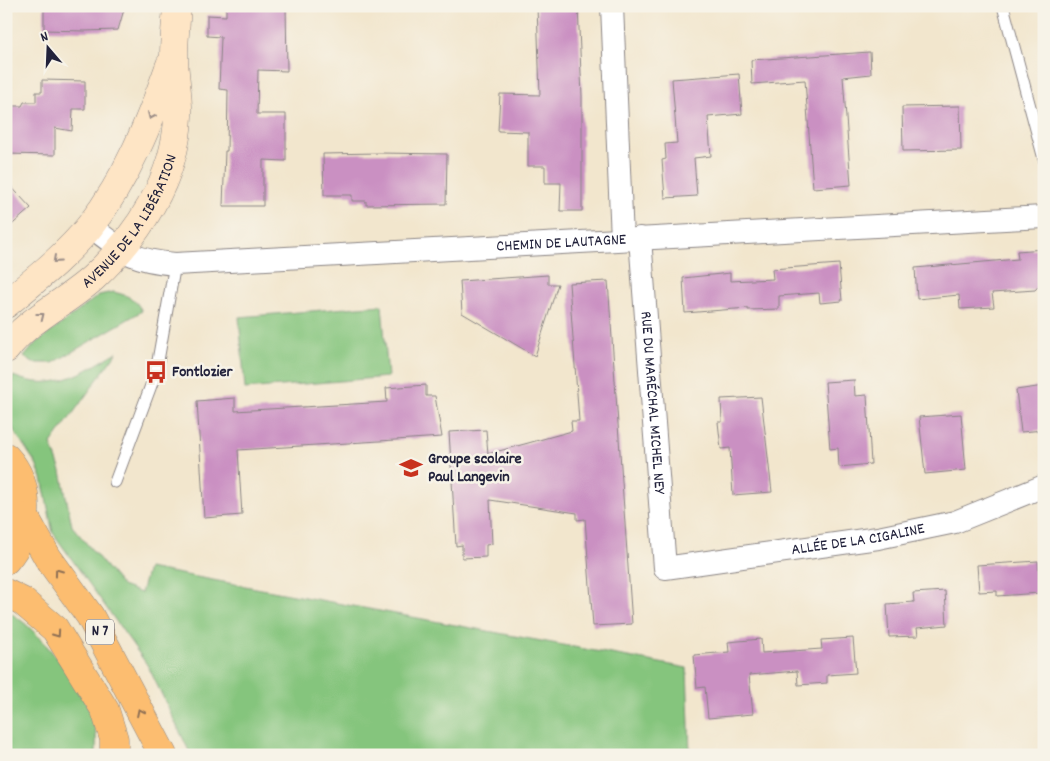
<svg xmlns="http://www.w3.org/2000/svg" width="1050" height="761" viewBox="0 0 1050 761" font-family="Dekko,sans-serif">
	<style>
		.green { fill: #85c57d; stroke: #54745c }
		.building { fill: #ca90c2 }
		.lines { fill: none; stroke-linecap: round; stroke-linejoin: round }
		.service-casing { stroke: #8a8484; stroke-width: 13 }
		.minor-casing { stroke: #8a8484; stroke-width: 24 }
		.secondary-casing { stroke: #8a8484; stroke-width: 29 }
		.primary-casing { stroke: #8a8484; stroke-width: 29 }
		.trunk-casing { stroke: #8a8484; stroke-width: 29 }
		.service { stroke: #fff; stroke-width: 11 }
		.minor { stroke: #fff; stroke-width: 22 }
		.secondary { stroke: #fee5c5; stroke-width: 28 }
		.primary { stroke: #fcbd6f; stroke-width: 28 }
		.trunk { stroke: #fcbd6f; stroke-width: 28 }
		.oneway { stroke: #9b8d87 }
		.oneway2 { stroke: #8f7055 }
		.labels { text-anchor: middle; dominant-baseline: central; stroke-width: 5; stroke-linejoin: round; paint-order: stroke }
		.shield { fill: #f7f3e8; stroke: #62616f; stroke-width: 1 }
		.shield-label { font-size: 15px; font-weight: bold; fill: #22223b }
		.street-label { font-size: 16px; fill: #22223b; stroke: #f7f3e8 }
		.poi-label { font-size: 16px; font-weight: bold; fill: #22223b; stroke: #f7f3e8; text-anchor: start }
	</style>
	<rect width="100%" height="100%" fill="#f7f3e8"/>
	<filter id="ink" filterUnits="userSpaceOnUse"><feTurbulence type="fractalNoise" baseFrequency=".02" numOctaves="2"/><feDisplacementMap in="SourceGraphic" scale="10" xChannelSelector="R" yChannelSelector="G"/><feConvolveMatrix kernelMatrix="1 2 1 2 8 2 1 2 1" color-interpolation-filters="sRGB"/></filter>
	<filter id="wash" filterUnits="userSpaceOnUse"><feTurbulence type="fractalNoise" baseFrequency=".0096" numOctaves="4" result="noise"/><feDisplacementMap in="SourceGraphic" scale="20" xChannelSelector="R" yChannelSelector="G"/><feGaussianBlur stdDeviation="1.12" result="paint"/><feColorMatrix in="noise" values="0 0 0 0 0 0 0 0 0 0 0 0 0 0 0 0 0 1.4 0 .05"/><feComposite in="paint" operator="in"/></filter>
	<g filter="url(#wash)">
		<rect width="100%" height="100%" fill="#f2e6cd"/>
		<!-- green -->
		<g class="green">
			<path d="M 113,292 C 127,295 135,298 142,311 L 53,363 L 33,363 L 24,357 L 34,345 L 99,295 Z"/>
			<polygon points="382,305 388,377 245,389 239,317"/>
			<path d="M 117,352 L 51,444 L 61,471 L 72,526 L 122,586 L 141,593 L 148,568 L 687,668 L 690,755 L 191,755 L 148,666 L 53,533 L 42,478 L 35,462 L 14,431 L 9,415 L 10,391 L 13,376 C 55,393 82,373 117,352 Z"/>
			<path d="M 6,611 C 36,623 90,696 95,728 C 97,736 96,746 96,755 L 6,755 Z"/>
		</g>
		<g id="blocks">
			<!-- building -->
			<g class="building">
				<polygon points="44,6 125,6 118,30 84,31 44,30"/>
				<polygon points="226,6 286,6 287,71 258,70 257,114 286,114 286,161 263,160 263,206 223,206 225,151 227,151 228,90 219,89 221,37 207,36 207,15 226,16"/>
				<polygon points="537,6 578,6 582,96 582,211 560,211 561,183 545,183 545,166 528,166 528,132 498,131 500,94 540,95"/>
				<polygon points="870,52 871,74 843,77 851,185 813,188 805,80 752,84 751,60"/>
				<polygon points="739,74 742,114 708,117 711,156 694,158 697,196 665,198 662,160 666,159 665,144 677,143 672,79"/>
				<polygon points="42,80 85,81 85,109 73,109 72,131 55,128 55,155 6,154 6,106 22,106 24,102 36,102 36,92 42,92"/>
				<polygon points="960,106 961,150 903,151 902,107"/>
				<polygon points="379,153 447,154 446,204 366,205 366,201 352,201 352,195 324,195 323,154"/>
				<polygon points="6,181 31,208 6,230"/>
				<polygon points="1044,249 1044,280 1035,290 992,293 994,307 960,309 959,295 917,299 915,268 1018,259 1017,251"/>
				<polygon points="839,264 842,301 820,303 819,293 779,296 779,309 748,310 748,308 685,313 683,278 730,273 730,281 773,279 772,269"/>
				<polygon points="548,275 548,284 558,284 535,356 462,313 460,281"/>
				<polygon points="608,281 632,624 593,626 585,519 577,520 577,513 490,500 492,544 486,545 486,557 462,558 462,545 456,546 449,432 486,430 488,454 572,431 571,421 579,421 569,283"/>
				<polygon points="854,380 855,396 867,395 871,464 839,467 838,448 830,449 825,382"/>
				<polygon points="426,385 426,396 435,396 442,437 238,450 242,515 204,518 197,401 235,398 235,411 387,402 386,388"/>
				<polygon points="1044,386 1044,430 1021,432 1016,390"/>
				<polygon points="761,397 772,492 733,495 730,448 721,449 718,422 722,422 721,399"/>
				<polygon points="961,414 966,470 925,474 919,417"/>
				<polygon points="1038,561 1040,593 997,596 997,591 979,592 977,565"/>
				<polygon points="945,591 947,625 917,628 918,636 889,637 887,604 914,602 913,593"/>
				<polygon points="853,638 856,673 827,675 827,683 798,685 797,671 749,675 753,714 708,718 705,687 697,688 694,655 729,652 728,642 761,639 762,653 822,649 821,640"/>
			</g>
		</g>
	</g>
	<g filter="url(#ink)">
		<use href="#blocks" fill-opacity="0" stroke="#8a8484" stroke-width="1"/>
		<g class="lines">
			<defs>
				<g id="service">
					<polyline points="1003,6 1044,159"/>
					<polyline points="115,482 156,372 175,264"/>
				</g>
				<g id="minor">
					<polyline points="612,6 622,239"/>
					<path id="s1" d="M 90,226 C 124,252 131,260 175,264 L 1044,217"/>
					<path id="s2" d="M 640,238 L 665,568 L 878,538 L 955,522 L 1044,486"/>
				</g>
				<g id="secondary">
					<path d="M 6,304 C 35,280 67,255 90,226 C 127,179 150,121 170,65"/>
					<path id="s3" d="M 6,349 C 29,318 66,303 94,277 C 138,236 176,178 178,116 C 179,96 174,76 174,56 C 174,39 176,23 177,6"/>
				</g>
				<path id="primary" d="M 6,457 C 32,485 31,532 6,560"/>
				<g id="trunk">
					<polyline points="25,517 48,558 90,616 163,755"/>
					<polyline points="6,593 22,601 55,629 105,710 114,739 114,755"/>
				</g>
			</defs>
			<!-- service casing -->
			<use href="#service" class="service-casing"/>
			<!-- minor casing -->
			<use href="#minor" class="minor-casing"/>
			<!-- secondary casing -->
			<use href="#secondary" class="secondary-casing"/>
			<!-- primary casing -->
			<use href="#primary" class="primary-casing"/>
			<!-- trunk casing -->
			<use href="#trunk" class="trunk-casing"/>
			<!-- service -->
			<use href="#service" class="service"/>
			<!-- minor -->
			<use href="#minor" class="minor"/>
			<!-- secondary -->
			<use href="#secondary" class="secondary"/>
			<!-- primary -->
			<use href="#primary" class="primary"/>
			<!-- trunk -->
			<use href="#trunk" class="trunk"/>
		</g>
		<!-- one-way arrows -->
		<defs><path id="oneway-chevron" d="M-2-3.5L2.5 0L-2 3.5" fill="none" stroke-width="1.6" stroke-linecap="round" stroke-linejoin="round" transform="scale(1.25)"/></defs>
		<g class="oneway">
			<use href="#oneway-chevron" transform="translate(151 116) rotate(114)"/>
			<use href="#oneway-chevron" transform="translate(56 260) rotate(138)"/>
			<use href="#oneway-chevron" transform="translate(41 316) rotate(-38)"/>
		</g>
		<g class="oneway2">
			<use href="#oneway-chevron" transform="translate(58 572) rotate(-126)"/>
			<use href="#oneway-chevron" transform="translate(57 634) rotate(55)"/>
			<use href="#oneway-chevron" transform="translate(140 712) rotate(-116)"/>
		</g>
	</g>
	<!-- icons -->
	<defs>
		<symbol id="bus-bare" viewBox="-9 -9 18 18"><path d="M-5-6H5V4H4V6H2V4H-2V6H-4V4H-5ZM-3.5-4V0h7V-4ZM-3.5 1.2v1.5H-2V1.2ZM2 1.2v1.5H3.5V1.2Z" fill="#c8321e" stroke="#f7f3e8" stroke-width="2.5" paint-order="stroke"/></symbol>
		<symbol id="school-bare" viewBox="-9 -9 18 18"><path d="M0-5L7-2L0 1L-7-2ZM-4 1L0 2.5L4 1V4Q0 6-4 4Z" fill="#c8321e" stroke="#f7f3e8" stroke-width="2.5" paint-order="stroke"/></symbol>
	</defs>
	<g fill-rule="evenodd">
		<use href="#bus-bare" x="140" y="356" width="32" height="32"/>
		<use href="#school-bare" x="395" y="452" width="32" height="32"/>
	</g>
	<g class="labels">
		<!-- shield labels -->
		<rect class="shield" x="86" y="619.5" width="28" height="25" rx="4"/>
		<g class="shield-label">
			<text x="100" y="632">N 7</text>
		</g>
		<!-- street labels -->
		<g class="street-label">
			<text stroke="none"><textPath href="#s3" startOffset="181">AVENUE DE LA LIBÉRATION</textPath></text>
			<text stroke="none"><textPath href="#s1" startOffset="482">CHEMIN DE LAUTAGNE</textPath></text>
			<text stroke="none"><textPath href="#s2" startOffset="165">RUE DU MARÉCHAL MICHEL NEY</textPath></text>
			<text stroke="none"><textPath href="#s2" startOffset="526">ALLÉE DE LA CIGALINE</textPath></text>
		</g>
		<!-- poi labels -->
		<g class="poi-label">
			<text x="172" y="372">Fontlozier</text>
			<text x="428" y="459">Groupe scolaire<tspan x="428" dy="18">Paul Langevin</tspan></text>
		</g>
	</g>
	<!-- margin -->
	<rect width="1050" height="761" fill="none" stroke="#f7f3e8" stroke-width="25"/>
	<!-- north arrow -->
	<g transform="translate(48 48) rotate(341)" stroke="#f7f3e8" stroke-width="4" paint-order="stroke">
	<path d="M0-4L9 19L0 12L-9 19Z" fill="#22223b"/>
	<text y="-8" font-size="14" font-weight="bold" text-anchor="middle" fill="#22223b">N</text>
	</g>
</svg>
